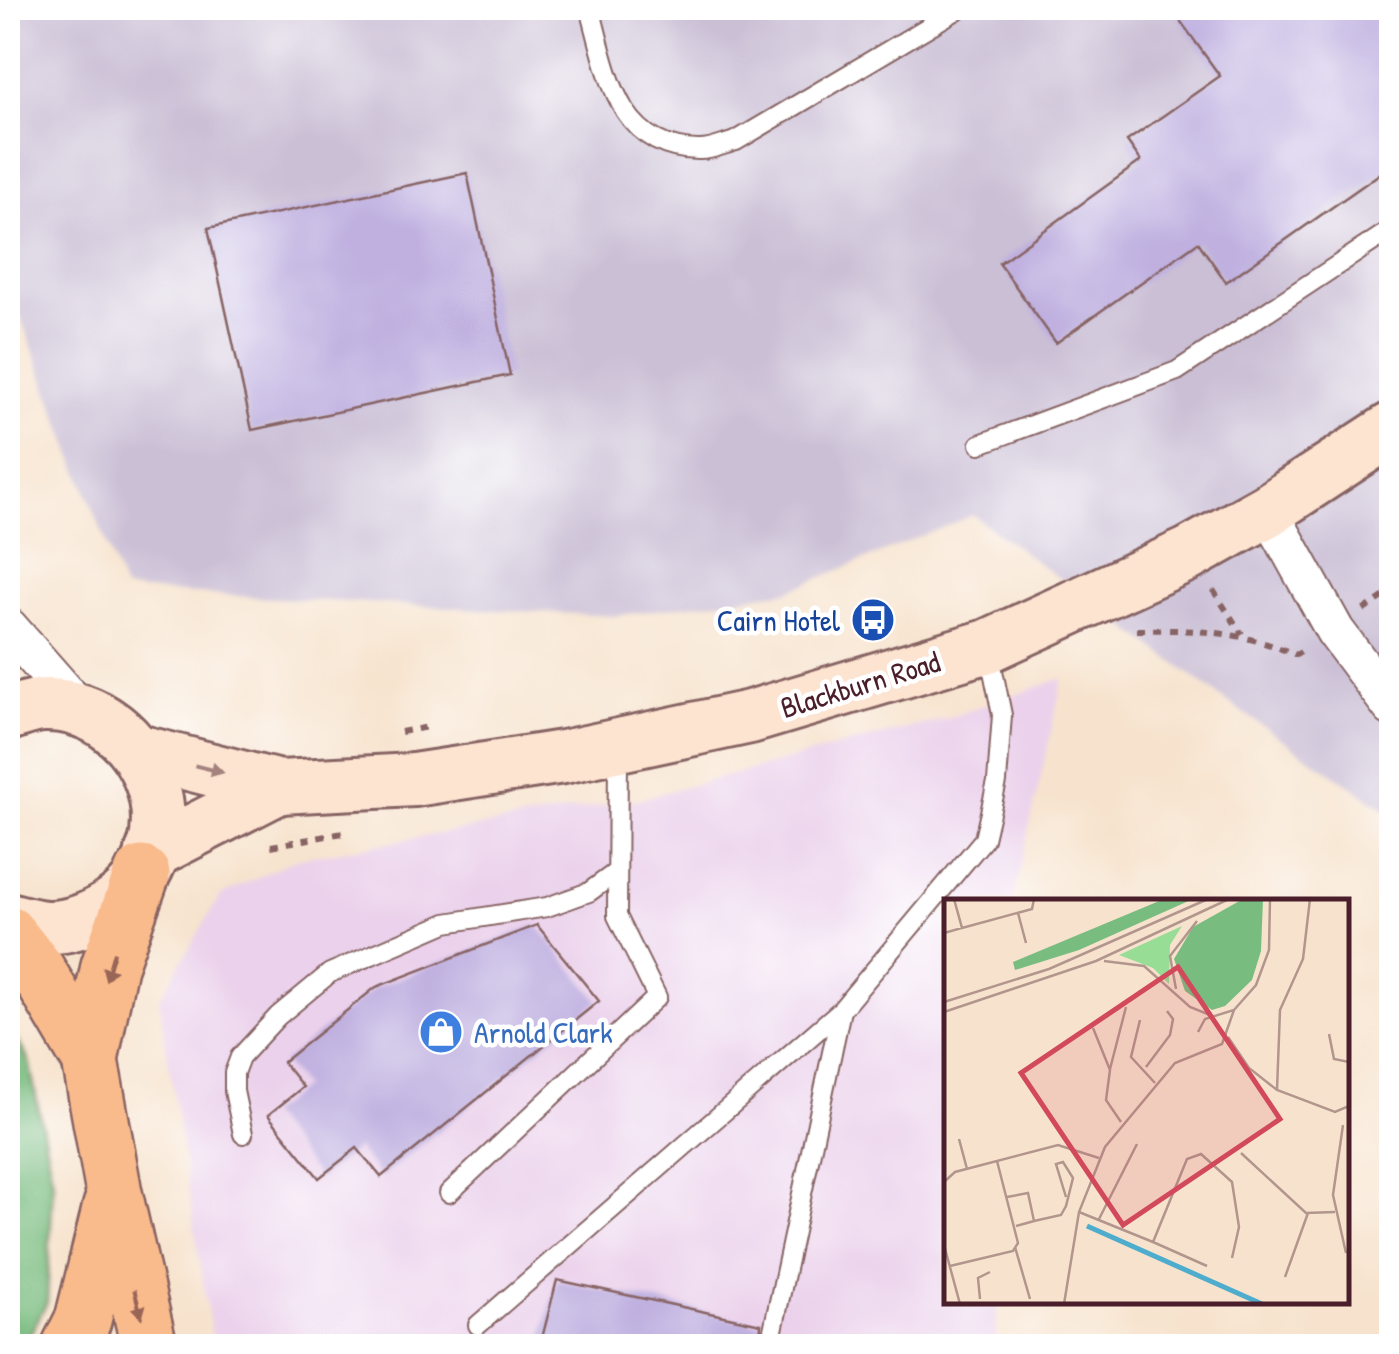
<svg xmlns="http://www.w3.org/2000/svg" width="1399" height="1354" viewBox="0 0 1399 1354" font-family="'Patrick Hand',sans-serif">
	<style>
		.built { fill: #ebd1eb }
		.industrial { fill: #cbbfd5 }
		.forest { fill: #79bc7f; stroke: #626e55; stroke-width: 2.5 }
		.building { fill: #bfb0e0 }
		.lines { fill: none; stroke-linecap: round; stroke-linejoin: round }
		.service-casing { stroke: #876464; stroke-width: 22 }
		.minor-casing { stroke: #876464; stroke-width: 42 }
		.secondary-casing { stroke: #876464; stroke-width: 58 }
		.primary-casing { stroke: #876464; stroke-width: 60 }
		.path { stroke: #876464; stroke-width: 6; stroke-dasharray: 8 8; stroke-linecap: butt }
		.service { stroke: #fff; stroke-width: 18 }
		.minor { stroke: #fff; stroke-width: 38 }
		.secondary { stroke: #fde4d1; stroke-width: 52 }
		.primary { stroke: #fabb8c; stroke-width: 55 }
		.oneway { fill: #a4827e }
		.oneway2 { fill: #996557 }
		.labels { text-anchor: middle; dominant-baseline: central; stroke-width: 9; stroke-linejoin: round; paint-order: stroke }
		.transit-label { font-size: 30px; fill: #164399; stroke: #fff; text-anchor: end }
		.street-label { font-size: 30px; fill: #4a1f2b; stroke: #fff }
		.shop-label { font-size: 30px; fill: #366cbe; stroke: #fff; text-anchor: start }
		.inset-river { fill: none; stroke: #4eaccc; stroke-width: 5 }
		.inset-road { fill: none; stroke: #b2958c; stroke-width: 2.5 }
		.view { fill: #d1495b; fill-opacity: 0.15; stroke: #d1495b; stroke-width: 5 }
		.inset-edge { fill: none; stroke: #4a1f2b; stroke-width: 5 }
	</style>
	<rect width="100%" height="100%" fill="#fff"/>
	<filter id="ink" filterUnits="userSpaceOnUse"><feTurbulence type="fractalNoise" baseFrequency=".01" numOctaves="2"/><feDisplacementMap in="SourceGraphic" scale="20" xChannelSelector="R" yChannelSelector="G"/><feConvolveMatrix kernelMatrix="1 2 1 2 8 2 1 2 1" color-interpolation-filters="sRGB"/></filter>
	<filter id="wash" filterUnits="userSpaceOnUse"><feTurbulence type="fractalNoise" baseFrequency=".0048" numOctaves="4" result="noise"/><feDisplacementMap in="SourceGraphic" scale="40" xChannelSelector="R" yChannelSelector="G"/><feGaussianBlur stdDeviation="2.25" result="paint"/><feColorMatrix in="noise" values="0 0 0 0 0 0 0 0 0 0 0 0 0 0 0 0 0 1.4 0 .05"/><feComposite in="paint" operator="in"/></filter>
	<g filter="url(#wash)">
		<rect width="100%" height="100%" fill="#f7e3cd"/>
		<!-- built -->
		<polygon class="built" points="1063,678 1013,901 946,902 946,1302 997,1302 996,1346 213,1346 159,1000 220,896 295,859 644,798 947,718"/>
		<!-- industrial -->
		<polygon class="industrial" points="8,8 1391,8 1391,813 1239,710 973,515 788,591 614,616 124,590 8,284"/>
		<!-- forest -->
		<polygon class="forest" points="8,1025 29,1061 53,1182 47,1302 24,1346 8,1346"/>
		<g id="blocks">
			<!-- building -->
			<g class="building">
				<polygon points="1171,8 1392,8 1392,165 1226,282 1198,242 1056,343 999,263 1141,161 1127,141 1220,76"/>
				<polygon points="467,173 510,375 252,430 208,228"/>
				<polygon points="537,925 599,1001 381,1177 357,1148 319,1178 268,1115 303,1087 283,1062 376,987"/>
				<polygon points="557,1280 761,1324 760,1338 768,1346 540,1346"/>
			</g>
		</g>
	</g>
	<g filter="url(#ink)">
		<use href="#blocks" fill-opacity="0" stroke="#876464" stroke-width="2.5"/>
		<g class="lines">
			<defs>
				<g id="service">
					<path d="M 590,8 C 607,69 616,149 698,150 C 710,151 724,144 736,141 L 960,8"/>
					<polyline points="980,444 1177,371 1392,229"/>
					<polyline points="243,1134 234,1091 234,1073 240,1057 278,1016 330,973 446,923 547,907 589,892 615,873"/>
					<polyline points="449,1193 657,997 617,916 618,751"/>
					<polyline points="478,1325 841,1010"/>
					<polyline points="772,1335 841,1010 984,839 997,782 1002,715 989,651"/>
				</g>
				<g id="minor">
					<polyline points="1268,510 1335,631 1392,707"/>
					<polyline points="8,627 81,710"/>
				</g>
				<g id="secondary">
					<path d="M 8,714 C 19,711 33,705 45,705 C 151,704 202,848 110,907 C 91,919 69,928 45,927 C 33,926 20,922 8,919"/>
					<polyline points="138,751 279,787 414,780 563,757 750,717 988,646 1189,554 1268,510 1392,429"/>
					<polyline points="152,852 279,787"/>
				</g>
				<g id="primary">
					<polyline points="8,934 37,970 90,1060 114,1193 149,1346"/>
					<polyline points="90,1060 109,966 142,874"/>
					<polyline points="70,1346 83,1320 111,1206"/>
				</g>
			</defs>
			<!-- service casing -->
			<use href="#service" class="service-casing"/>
			<!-- minor casing -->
			<use href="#minor" class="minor-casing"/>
			<!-- secondary casing -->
			<use href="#secondary" class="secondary-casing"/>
			<!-- primary casing -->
			<use href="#primary" class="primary-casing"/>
			<!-- path -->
			<g class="path">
				<polyline points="1392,507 1383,547 1392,581"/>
				<polyline points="1213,590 1242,634"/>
				<polyline points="1364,610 1392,591"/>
				<path d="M 1137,630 C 1192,629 1244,631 1296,655 L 1304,650"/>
				<polyline points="401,732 428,727"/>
				<polyline points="271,846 343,833"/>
			</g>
			<!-- service -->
			<use href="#service" class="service"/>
			<!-- minor -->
			<use href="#minor" class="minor"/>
			<!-- secondary -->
			<use href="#secondary" class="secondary"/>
			<!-- primary -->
			<use href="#primary" class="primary"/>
		</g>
		<!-- one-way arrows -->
		<defs><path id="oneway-solid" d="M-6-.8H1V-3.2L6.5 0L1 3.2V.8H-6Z" transform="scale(2.5)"/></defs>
		<use class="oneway" href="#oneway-solid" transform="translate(209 769) rotate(14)"/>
		<g class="oneway2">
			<use href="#oneway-solid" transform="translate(110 966) rotate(106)"/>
			<use href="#oneway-solid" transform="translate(138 1304) rotate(76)"/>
		</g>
	</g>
	<!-- icons -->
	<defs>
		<symbol id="bus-disc" viewBox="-11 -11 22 22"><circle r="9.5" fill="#1a4fb4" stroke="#fff"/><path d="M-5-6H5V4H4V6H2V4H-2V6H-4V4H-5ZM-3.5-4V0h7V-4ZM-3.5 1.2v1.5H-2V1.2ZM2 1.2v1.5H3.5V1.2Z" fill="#fff"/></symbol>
		<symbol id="shop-disc" viewBox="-11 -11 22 22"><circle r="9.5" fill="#3f7fe0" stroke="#fff"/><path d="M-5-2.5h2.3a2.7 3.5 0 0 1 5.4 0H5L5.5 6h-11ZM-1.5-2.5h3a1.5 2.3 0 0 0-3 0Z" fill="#fff"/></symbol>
	</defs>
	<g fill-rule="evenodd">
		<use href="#bus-disc" x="848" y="595" width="50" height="50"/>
		<use href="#shop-disc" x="416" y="1007" width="50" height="50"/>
	</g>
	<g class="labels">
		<!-- transit labels -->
		<g class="transit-label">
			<text x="840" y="620">Cairn Hotel</text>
		</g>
		<!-- street labels -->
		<g class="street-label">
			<text transform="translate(860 684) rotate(-17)">Blackburn Road</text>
		</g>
		<!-- shop labels -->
		<g class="shop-label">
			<text x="474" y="1032">Arnold Clark</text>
		</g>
	</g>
	<!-- overview -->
	<g transform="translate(944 899)">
		<rect width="405" height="405" fill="#f7e3cd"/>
		<path d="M 238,27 L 226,46 L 225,85 L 209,69 L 175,56 Z" fill="#97dd96"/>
		<path d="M 220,0 L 249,0 L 135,51 L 71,71 L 69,63 ZM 299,0 L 319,0 L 317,52 L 308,81 L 281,107 L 268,111 L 241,92 L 230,60 L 249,28 Z" fill="#79bc7f"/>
		<path class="inset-river" d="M 143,327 L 318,405"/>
		<path class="inset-road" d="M 74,14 L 82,44M 18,29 L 88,10 L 90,0M 0,34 L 18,29 L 10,0M 160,62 L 200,67 L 246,108 L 266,116M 232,90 L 226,57 L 253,22M 0,103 L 105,70 L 264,0M 0,113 L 152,62 L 285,0M 196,121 L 187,158 L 211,184M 149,129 L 166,171 L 162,201 L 177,223M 254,133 L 261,120 L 290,111 L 312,86 L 325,51 L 326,0M 385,135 L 390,160 L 405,163M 284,138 L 305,169 L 333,191 L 391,213 L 405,207M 202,168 L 226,136 L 229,120 L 223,112M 166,170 L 182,108M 333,191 L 336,111 L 359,60 L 366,0M 399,226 L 389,296 L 402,354M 15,240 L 23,270M 297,254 L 362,314 L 391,313M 0,283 L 11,273 L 114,246 L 155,259M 63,298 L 84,294 L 90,322 L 72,327M 135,313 L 209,343 L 243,260 L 257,255 L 288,283 L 295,328 L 288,359M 90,322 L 117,316 L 122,307 L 129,279 L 119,263 L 112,265 L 122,298M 154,322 L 193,245M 209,343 L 263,367M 0,346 L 16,405M 71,348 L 86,400M 6,367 L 69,352 L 74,344 L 53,262M 341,378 L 364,314M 36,400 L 34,379 L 46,373M 120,405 L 135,313 L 161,248 L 231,164 L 278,145 L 290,111"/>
		<path class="view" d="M 234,68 L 336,220 L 179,326 L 77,174 Z"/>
		<rect width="405" height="405" class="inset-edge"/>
	</g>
	<!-- margin -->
	<rect width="1399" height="1354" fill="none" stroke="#fff" stroke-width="40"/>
</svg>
